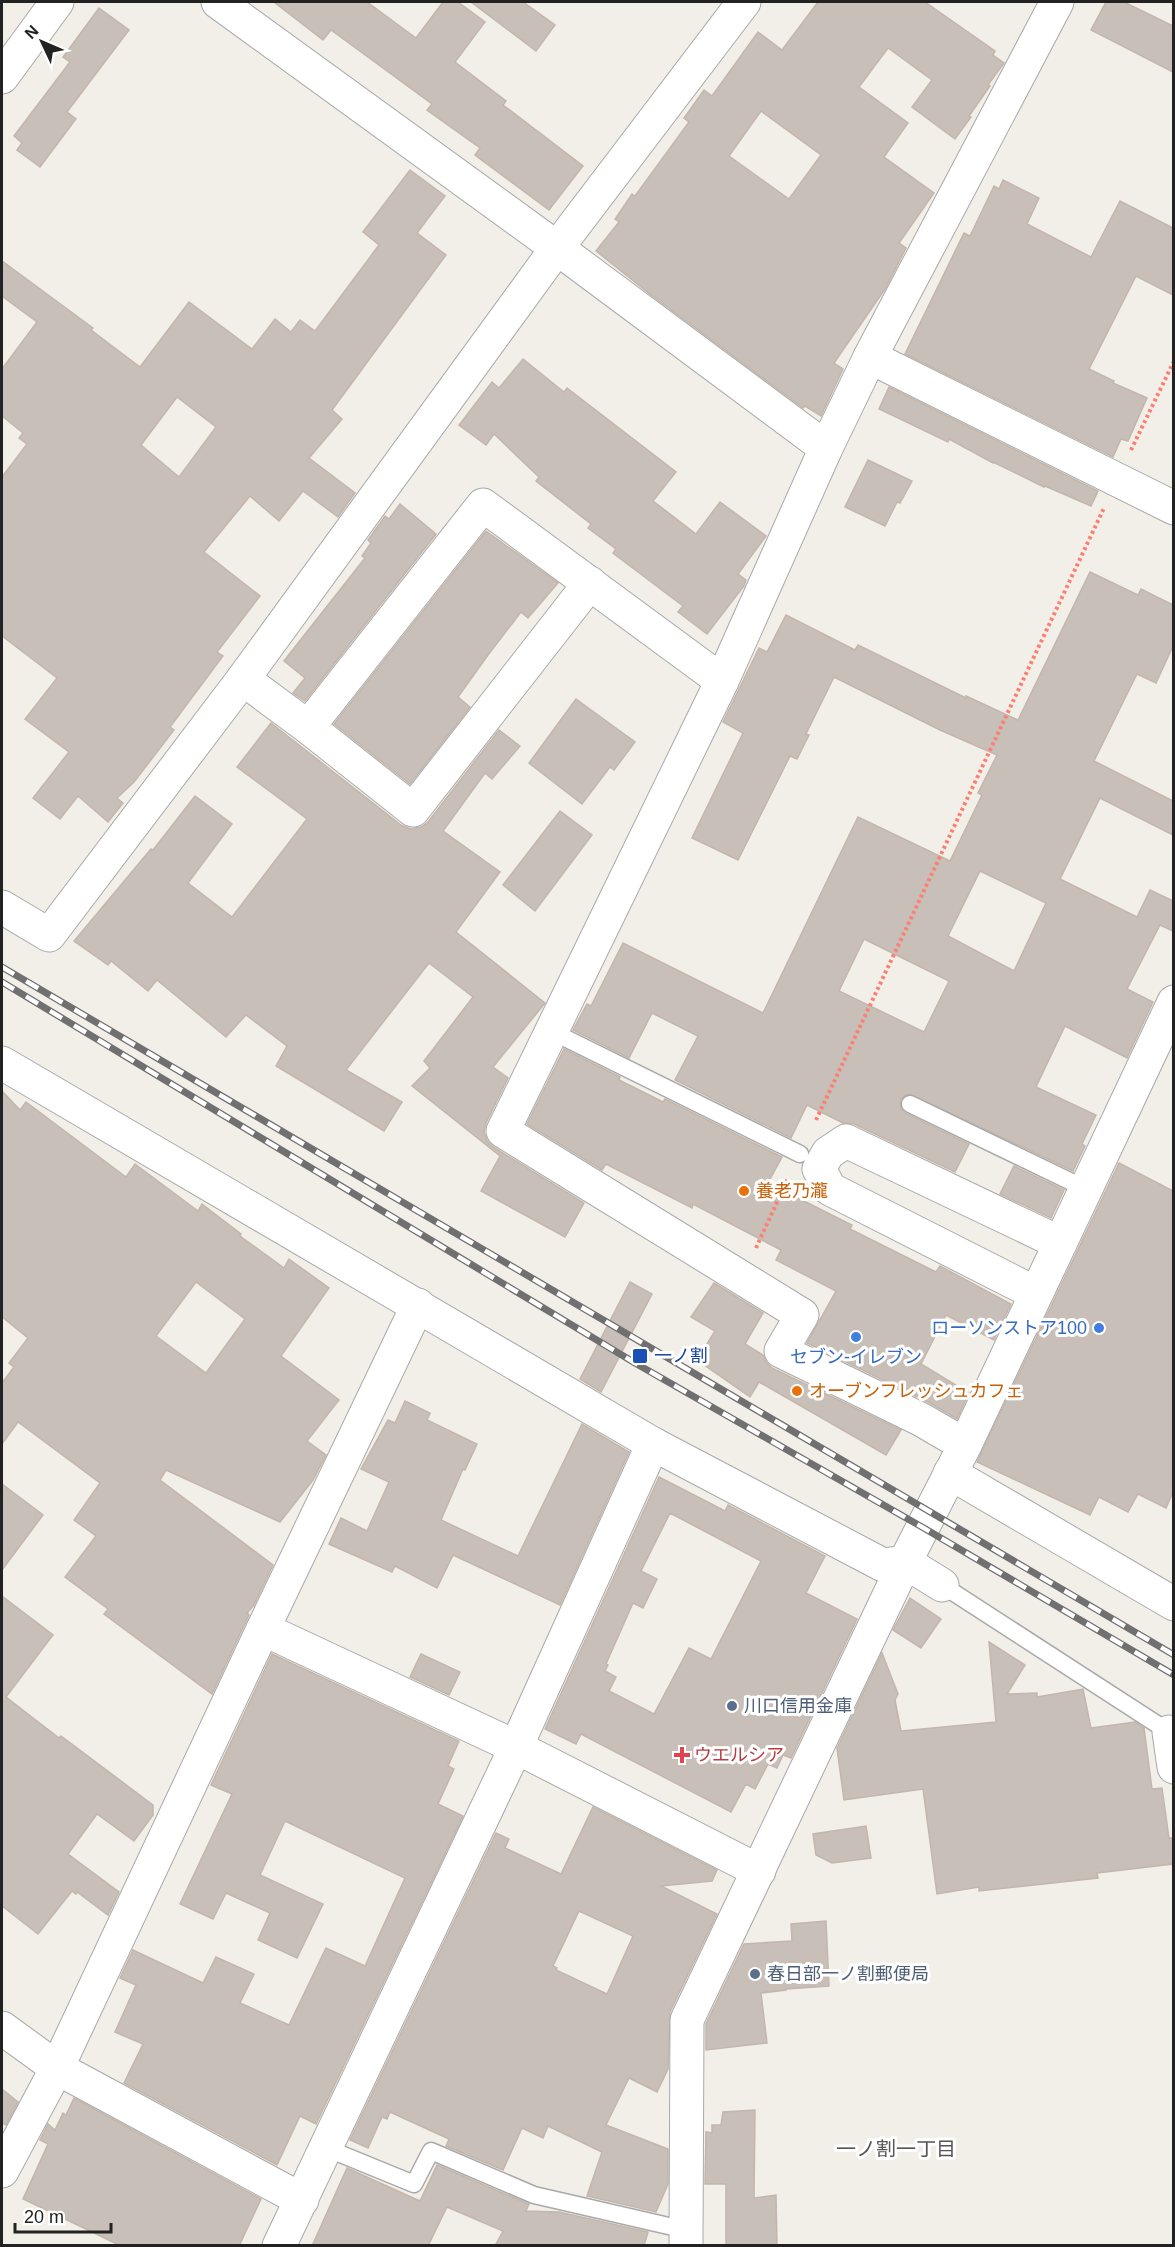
<svg xmlns="http://www.w3.org/2000/svg" width="1175" height="2247" viewBox="0 0 1175 2247" font-family="Arial,'Noto Sans JP',sans-serif">
	<style>
		.building { fill: #c7bfb8; stroke: #c4b6ab; stroke-width: 1.5; fill-rule: evenodd }
		.lines { fill: none; stroke-linecap: round; stroke-linejoin: round }
		.lane-casing { stroke: #a9a9a9; stroke-width: 19 }
		.street-casing { stroke: #a9a9a9; stroke-width: 35 }
		.path { stroke: #fa8072; stroke-width: 4; stroke-dasharray: 3 3; stroke-linecap: butt }
		.lane { stroke: #fff; stroke-width: 16 }
		.street { stroke: #fff; stroke-width: 33 }
		.rail-casing { stroke: #707070; stroke-width: 7 }
		.rail { stroke: #fff; stroke-width: 4.5; stroke-dasharray: 14; stroke-linecap: butt }
		.food-dot { fill: #e8710a; stroke: #fff; stroke-width: 2 }
		.shop-dot { fill: #3f7fe0; stroke: #fff; stroke-width: 2 }
		.transit-dot { fill: #1a4fb4; stroke: #fff; stroke-width: 2 }
		.service-dot { fill: #5c6f8a; stroke: #fff; stroke-width: 2 }
		.health-dot { fill: #e0444e; stroke: #fff; stroke-width: 2 }
		.labels { text-anchor: middle; dominant-baseline: central; stroke-width: 6; stroke-linejoin: round; paint-order: stroke }
		.food-label { font-size: 18px; fill: #c56008; stroke: #fff; text-anchor: start }
		.shop-label { font-size: 18px; fill: #366cbe; stroke: #fff; text-anchor: end }
		.transit-label { font-size: 18px; fill: #164399; stroke: #fff; text-anchor: start }
		.service-label { font-size: 18px; fill: #4e5e75; stroke: #fff; text-anchor: start }
		.health-label { font-size: 18px; fill: #be3a42; stroke: #fff; text-anchor: start }
		.neighbourhood-label { font-size: 20px; fill: #555; stroke: #fff }
	</style>
	<rect width="100%" height="100%" fill="#f2efe9"/>
	<!-- building -->
	<g class="building">
		<polygon points="274,2 367,2 416,38 443,2 458,2 485,22 455,62 506,101 503,105 583,166 549,210 475,155 480,148 427,110 432,104 331,30 323,40"/>
		<polygon points="471,2 523,2 555,25 536,51"/>
		<path d="M 818,2 L 925,2 L 995,51 L 993,55 L 1004,63 L 988,85 L 990,86 L 969,116 L 971,117 L 955,139 L 912,107 L 932,80 L 888,48 L 859,87 L 908,123 L 884,157 L 934,193 L 899,243 L 906,248 L 885,289 L 834,363 L 843,369 L 821,416 L 805,406 L 803,408 L 651,295 L 596,251 L 619,222 L 615,219 L 632,194 L 635,196 L 689,122 L 684,118 L 704,90 L 712,96 L 758,32 L 782,50 ZM 761,111 L 821,155 L 789,199 L 729,156 Z"/>
		<polygon points="1106,2 1124,2 1173,26 1173,72 1091,30"/>
		<polygon points="99,8 129,30 67,112 76,119 40,167 17,150 22,143 14,136 70,62 63,57"/>
		<path d="M 410,170 L 445,196 L 417,233 L 446,255 L 332,410 L 342,419 L 309,458 L 355,493 L 338,517 L 303,491 L 279,521 L 250,496 L 204,552 L 260,596 L 217,652 L 223,656 L 170,727 L 174,730 L 134,782 L 117,798 L 123,803 L 108,822 L 78,796 L 60,819 L 33,798 L 69,752 L 25,719 L 57,678 L 2,636 L 2,477 L 27,444 L 19,438 L 23,433 L 2,416 L 2,369 L 37,322 L 2,296 L 2,261 L 93,328 L 91,330 L 140,367 L 189,302 L 252,349 L 275,319 L 291,332 L 300,320 L 315,331 L 379,245 L 363,232 ZM 177,397 L 216,427 L 179,477 L 141,445 Z"/>
		<polygon points="1003,180 1039,198 1027,224 1091,257 1120,201 1173,228 1173,295 1136,276 1089,369 1114,381 1113,383 1147,398 1128,441 1121,439 1113,457 905,354 964,233 970,236 994,186 999,189"/>
		<polygon points="523,359 564,392 567,388 676,472 653,501 696,534 720,502 766,536 738,574 746,580 744,586 707,634 678,612 683,606 613,553 616,549 588,528 591,524 536,481 539,477 494,434 486,445 459,425 492,382 499,388"/>
		<polygon points="889,387 1098,491 1091,506 1045,486 1044,487 993,462 993,463 949,439 948,442 879,409"/>
		<polygon points="868,460 912,481 900,503 897,502 885,526 845,507"/>
		<polygon points="400,504 436,534 305,701 293,693 305,678 284,661 365,558 362,556 371,543 368,540 385,516 389,519"/>
		<polygon points="486,531 558,583 528,618 521,612 488,655 458,697 470,707 410,784 334,724"/>
		<path d="M 1090,572 L 1138,595 L 1141,589 L 1173,605 L 1173,646 L 1156,683 L 1137,674 L 1094,761 L 1173,801 L 1173,835 L 1100,798 L 1060,879 L 1137,917 L 1150,890 L 1173,901 L 1173,931 L 1160,925 L 1127,989 L 1153,1002 L 1127,1058 L 1065,1026 L 1036,1087 L 1096,1115 L 1082,1144 L 1085,1146 L 1073,1171 L 910,1094 L 904,1096 L 900,1100 L 901,1109 L 905,1113 L 969,1144 L 955,1172 L 854,1124 L 843,1123 L 807,1105 L 791,1138 L 675,1080 L 698,1036 L 652,1013 L 629,1058 L 573,1030 L 587,1004 L 591,1006 L 623,943 L 763,1013 L 858,817 L 950,861 L 982,795 L 978,793 L 997,755 L 940,730 L 834,677 L 806,734 L 809,735 L 797,759 L 790,756 L 738,860 L 692,838 L 743,733 L 723,722 L 759,648 L 767,652 L 786,615 L 855,650 L 858,645 L 966,698 L 966,696 L 1018,720 ZM 980,871 L 1046,903 L 1014,971 L 948,936 ZM 864,939 L 949,981 L 924,1032 L 839,991 Z"/>
		<polygon points="576,699 635,742 614,770 610,767 582,804 529,763"/>
		<polygon points="271,723 401,825 411,829 421,827 428,822 499,730 520,746 492,779 485,773 443,831 500,872 456,932 545,1003 493,1067 508,1078 486,1123 484,1132 487,1141 493,1147 584,1203 565,1237 481,1191 500,1156 412,1086 430,1068 424,1061 473,997 429,963 346,1070 402,1102 384,1131 276,1066 287,1046 246,1015 226,1037 157,980 148,991 111,961 108,965 74,941 151,849 153,850 195,796 232,824 188,883 232,917 307,819 237,767"/>
		<polygon points="560,811 592,835 535,911 503,885"/>
		<polygon points="564,1049 620,1077 619,1080 663,1102 665,1099 782,1157 768,1183 852,1225 850,1229 936,1272 940,1266 1011,1304 994,1340 946,1315 921,1364 969,1393 957,1419 930,1403 807,1343 836,1291 776,1260 781,1250 693,1204 692,1208 606,1164 602,1170 527,1124"/>
		<path d="M 2,1091 L 20,1110 L 26,1102 L 126,1177 L 135,1164 L 198,1211 L 202,1204 L 241,1234 L 240,1236 L 284,1268 L 289,1259 L 329,1288 L 281,1356 L 339,1400 L 307,1441 L 326,1455 L 313,1480 L 280,1522 L 166,1470 L 160,1480 L 273,1565 L 254,1605 L 247,1613 L 249,1615 L 212,1694 L 104,1614 L 108,1609 L 65,1577 L 96,1536 L 74,1520 L 100,1483 L 18,1422 L 2,1444 L 2,1383 L 14,1367 L 9,1363 L 28,1338 L 2,1317 ZM 196,1282 L 245,1319 L 206,1373 L 156,1336 Z"/>
		<polygon points="1119,1163 1173,1191 1173,1492 1166,1508 1138,1494 1128,1512 1099,1497 1090,1515 977,1462"/>
		<polygon points="1014,1166 1064,1190 1051,1218 1000,1194"/>
		<polygon points="630,1282 652,1294 601,1392 580,1379"/>
		<polygon points="714,1283 763,1313 745,1344 763,1355 766,1362 772,1368 901,1430 886,1455 759,1382 750,1397 697,1360 715,1331 691,1317"/>
		<polygon points="405,1401 430,1413 427,1420 477,1444 465,1470 463,1469 441,1520 518,1556 582,1424 629,1452 560,1605 453,1555 437,1588 395,1566 392,1572 329,1544 341,1518 367,1531 389,1482 361,1469 388,1420 395,1423"/>
		<path d="M 659,1477 L 725,1511 L 728,1505 L 825,1556 L 806,1593 L 857,1619 L 791,1758 L 783,1755 L 777,1768 L 768,1764 L 755,1789 L 746,1784 L 731,1812 L 581,1734 L 576,1744 L 545,1729 ZM 670,1513 L 761,1561 L 711,1659 L 689,1648 L 654,1714 L 609,1691 L 616,1677 L 605,1671 L 608,1665 L 606,1664 L 633,1603 L 643,1608 L 657,1579 L 641,1571 Z"/>
		<polygon points="2,1484 43,1515 2,1570"/>
		<polygon points="2,1596 53,1635 6,1697 59,1738 61,1736 153,1805 153,1815 134,1841 97,1814 68,1854 119,1892 108,1915 77,1892 76,1894 72,1891 38,1934 2,1906"/>
		<polygon points="910,1598 941,1619 921,1648 893,1630"/>
		<polygon points="989,1642 1025,1665 1007,1694 1037,1693 1037,1697 1083,1689 1091,1728 1135,1722 1144,1728 1152,1789 1162,1788 1169,1838 1173,1838 1173,1864 1097,1873 1098,1878 979,1891 979,1887 937,1894 923,1789 844,1800 837,1748 882,1653 898,1694 895,1700 901,1731 996,1722"/>
		<polygon points="272,1654 459,1741 448,1766 454,1769 438,1804 463,1816 316,2124 300,2116 277,2165 124,2083 143,2044 115,2032 136,1985 120,1978 133,1950 203,1983 216,1957 254,1974 240,2003 289,2025 326,1948 365,1966 405,1878 285,1821 260,1875 323,1904 297,1958 258,1940 270,1913 226,1893 213,1919 180,1904 232,1794 211,1785"/>
		<polygon points="421,1654 460,1672 449,1695 410,1677"/>
		<path d="M 593,1807 L 717,1870 L 712,1881 L 661,1886 L 717,1914 L 670,2012 L 668,2069 L 657,2092 L 629,2078 L 606,2125 L 668,2149 L 668,2184 L 656,2212 L 587,2196 L 602,2152 L 548,2126 L 543,2138 L 522,2128 L 503,2170 L 446,2146 L 449,2139 L 390,2112 L 387,2119 L 382,2117 L 368,2148 L 350,2140 L 496,1833 L 509,1839 L 505,1848 L 561,1874 ZM 579,1911 L 633,1936 L 607,1994 L 556,1970 L 557,1968 L 553,1966 Z"/>
		<polygon points="866,1826 871,1858 832,1863 816,1855 813,1834"/>
		<polygon points="826,1921 829,1986 786,1989 786,1990 761,1993 767,2043 706,2050 706,2024 744,1944 792,1941 791,1924"/>
		<polygon points="2,2089 18,2102 6,2125 2,2123"/>
		<polygon points="74,2098 261,2199 239,2246 121,2246 23,2199 48,2144 40,2140 48,2124 55,2130 63,2113 66,2115"/>
		<polygon points="755,2110 754,2198 776,2195 777,2246 726,2246 726,2184 705,2184 706,2132 712,2133 712,2125 721,2125 723,2112"/>
		<polygon points="437,2165 529,2204 526,2211 559,2212 648,2232 644,2246 495,2246 503,2231 447,2207 428,2246 312,2246 347,2168 420,2201"/>
	</g>
	<g class="lines">
		<defs>
			<g id="lane">
				<polyline points="551,1031 800,1154"/>
				<polyline points="910,1104 1086,1189"/>
				<polyline points="942,1585 1169,1732"/>
				<polyline points="326,2148 414,2184 431,2151 534,2195 686,2230"/>
			</g>
			<g id="street">
				<polyline points="218,2 557,248 826,448"/>
				<polyline points="2,77 57,2"/>
				<polyline points="870,357 1174,508"/>
				<polyline points="243,679 308,727 413,810 590,583"/>
				<polyline points="308,727 483,505 722,681"/>
				<polyline points="2,907 49,935 243,679 557,248 744,2"/>
				<polyline points="2,1063 653,1444 883,1565 905,1562 942,1585"/>
				<polyline points="1035,1293 830,1189 819,1169 828,1153 846,1141 1060,1243"/>
				<polyline points="965,1445 922,1420 781,1351 802,1315 503,1131 722,681 826,448 870,357 1057,2"/>
				<polyline points="950,1473 1174,1604"/>
				<polyline points="263,1629 516,1747 759,1871"/>
				<polyline points="1169,1732 1174,1767"/>
				<polyline points="2,2028 57,2068 302,2200"/>
				<polyline points="2,2171 57,2068 263,1629 418,1305"/>
				<polyline points="279,2246 516,1747 653,1444"/>
				<polyline points="686,2246 687,2020 905,1562 965,1445 1174,1002"/>
			</g>
		</defs>
		<!-- lane casing -->
		<use href="#lane" class="lane-casing"/>
		<!-- street casing -->
		<use href="#street" class="street-casing"/>
		<!-- path -->
		<g class="path">
			<polyline points="1131,450 1174,361"/>
			<polyline points="816,1120 1104,508"/>
			<polyline points="756,1248 788,1178"/>
		</g>
		<!-- lane -->
		<use href="#lane" class="lane"/>
		<!-- street -->
		<use href="#street" class="street"/>
		<defs>
			<g id="rail">
				<polyline points="2,967 1174,1655"/>
				<polyline points="2,982 635,1363 922,1527 1174,1675"/>
			</g>
		</defs>
		<!-- rail casing -->
		<use href="#rail" class="rail-casing"/>
		<!-- rail -->
		<use href="#rail" class="rail"/>
	</g>
	<!-- markers -->
	<g class="food-dot">
		<circle cx="744" cy="1191" r="6"/>
		<circle cx="797" cy="1391" r="6"/>
	</g>
	<g class="shop-dot">
		<circle cx="1099" cy="1328" r="6"/>
		<circle cx="856" cy="1337" r="6"/>
	</g>
	<rect class="transit-dot" x="632" y="1348" width="16" height="16" rx="3"/>
	<g class="service-dot">
		<circle cx="732" cy="1706" r="6"/>
		<circle cx="755" cy="1974" r="6"/>
	</g>
	<path class="health-dot" d="M679 1746h6v6h6v6h-6v6h-6v-6h-6v-6h6z"/>
	<g class="labels">
		<!-- food labels -->
		<g class="food-label">
			<text x="756" y="1191">養老乃瀧</text>
			<text x="809" y="1391">オーブンフレッシュカフェ</text>
		</g>
		<!-- shop labels -->
		<g class="shop-label">
			<text x="1087" y="1328">ローソンストア100</text>
			<text x="856" y="1357" text-anchor="middle">セブン-イレブン</text>
		</g>
		<!-- transit labels -->
		<g class="transit-label">
			<text x="654" y="1356">一ノ割</text>
		</g>
		<!-- service labels -->
		<g class="service-label">
			<text x="744" y="1706">川口信用金庫</text>
			<text x="767" y="1974">春日部一ノ割郵便局</text>
		</g>
		<!-- health labels -->
		<g class="health-label">
			<text x="694" y="1755">ウエルシア</text>
		</g>
		<!-- neighbourhood labels -->
		<g class="neighbourhood-label">
			<text x="896" y="2149">一ノ割一丁目</text>
		</g>
	</g>
	<!-- border -->
	<rect width="1175" height="2247" fill="none" stroke="#222222" stroke-width="6"/>
	<!-- north arrow -->
	<g transform="translate(42 42) rotate(314)" stroke="#ffffff" stroke-width="4.5" paint-order="stroke">
	<path d="M0-4.5L10 22L0 15L-10 22Z" fill="#222222"/>
	<text y="-9" font-size="16" font-weight="bold" text-anchor="middle" fill="#222222">N</text>
	</g>
	<!-- scale -->
	<path d="M15 2223v9h96v-9" fill="none" stroke="#222222" stroke-width="3"/>
	<text x="24" y="2223" font-size="18" fill="#222222" stroke="#ffffff" stroke-width="4.5" paint-order="stroke">20 m</text>
</svg>
